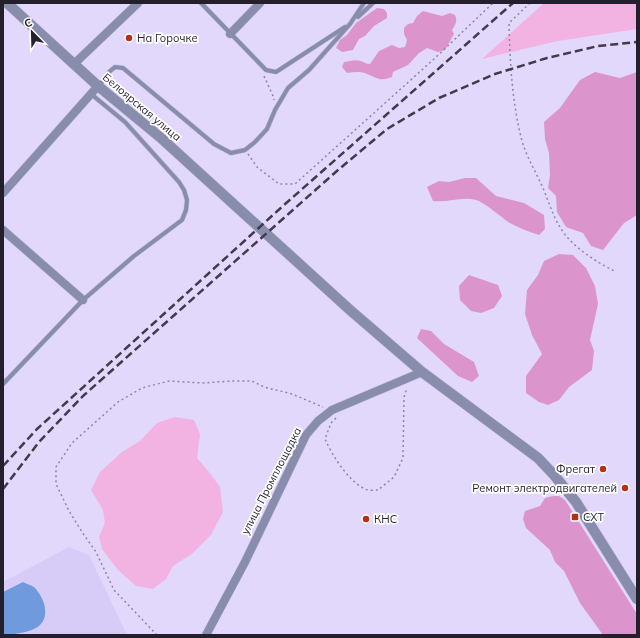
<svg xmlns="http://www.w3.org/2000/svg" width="640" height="638" viewBox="0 0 640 638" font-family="Mulish,sans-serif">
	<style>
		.built { fill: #d7ccf7 }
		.green { fill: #f2b3e3 }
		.forest { fill: #dc95cc }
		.water { fill: #6f9bde }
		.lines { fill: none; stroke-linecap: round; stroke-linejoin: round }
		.service-casing { stroke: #bfb7d7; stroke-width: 5 }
		.minor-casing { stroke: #bfb7d7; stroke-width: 9 }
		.tertiary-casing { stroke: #bfb7d7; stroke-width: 11 }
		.path { stroke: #8d87a0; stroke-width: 1.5; stroke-dasharray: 2 3; stroke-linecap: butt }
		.service { stroke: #888dae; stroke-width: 4 }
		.minor { stroke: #888dae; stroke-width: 8 }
		.tertiary { stroke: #888dae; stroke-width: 10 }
		.rail { stroke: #403b4c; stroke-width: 2.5; stroke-dasharray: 8 4; stroke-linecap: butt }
		.poi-dot { fill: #ba2f13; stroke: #fff; stroke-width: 1.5 }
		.labels { text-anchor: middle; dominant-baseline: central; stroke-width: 3.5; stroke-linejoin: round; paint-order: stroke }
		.poi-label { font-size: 11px; fill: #231f2c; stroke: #fff; text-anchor: start }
		.street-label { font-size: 11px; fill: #231f2c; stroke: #fff }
	</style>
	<rect width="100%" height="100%" fill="#e1d8fc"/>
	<!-- built -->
	<polygon class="built" points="69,547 89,555 127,635 3,635 3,582"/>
	<!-- green -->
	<g class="green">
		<polygon points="544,3 637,3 637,29 558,41 482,59"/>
		<polygon points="175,417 194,420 200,434 197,458 210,473 220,487 223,512 211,535 193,553 173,566 166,579 153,589 136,586 118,570 102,549 99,537 105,523 103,510 91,490 100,472 122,452 140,441 157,423"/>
	</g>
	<!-- forest -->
	<g class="forest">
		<polygon points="377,8 384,9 387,13 387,18 374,26 365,36 359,39 353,50 342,52 336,48 340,40 347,35 356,23"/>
		<path d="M 423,11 L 442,16 L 450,13 L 455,15 C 458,21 455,25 452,30 L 454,34 L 445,50 L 438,52 L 427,48 L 419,53 L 408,65 L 393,72 L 392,77 C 379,82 378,78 367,74 C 361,71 354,72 347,73 L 342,67 L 344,62 C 350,61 355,59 361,61 C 364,62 366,64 370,64 L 379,51 L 392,45 L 399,48 L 405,47 L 407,40 L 404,34 L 404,28 L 408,24 L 413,23 L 417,16 Z"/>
		<polygon points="595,72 620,78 637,72 637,215 624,223 603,250 591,246 583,233 566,227 557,212 556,196 548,188 550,175 549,153 545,139 544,122 560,108 580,80"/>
		<path d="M 465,178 L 476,178 L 496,196 L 524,203 L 544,215 L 545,229 L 539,235 C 529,232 519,228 510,223 C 502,218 484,202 476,200 C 462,196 448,203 433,201 L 427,187 L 439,181 L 449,182 Z"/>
		<polygon points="559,254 573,255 586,268 595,286 598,304 590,340 594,351 592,370 569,387 559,400 548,405 539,402 526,393 526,376 542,354 532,335 525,314 527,290 538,275 544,261"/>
		<polygon points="469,275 498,285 502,296 494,308 481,313 471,311 460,300 459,286"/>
		<polygon points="421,329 431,331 444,344 474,362 479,376 472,382 458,376 417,338"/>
		<polygon points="553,496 559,496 565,500 637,614 637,635 603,635 580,603 564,571 555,562 550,550 526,528 523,519 525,511 540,506 545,498"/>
	</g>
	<!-- water -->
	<path class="water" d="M 23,582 C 26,584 31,585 34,587 C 44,597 51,616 39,626 C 32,632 12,635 3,635 L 3,592 Z"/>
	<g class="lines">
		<defs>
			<g id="service">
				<polyline points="201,3 266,70 276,72 345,27"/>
				<polyline points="358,17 373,3"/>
				<polyline points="99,86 109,72 115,67 123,68 214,144 231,153 245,150 255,142 267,129 275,110 288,88 309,70 350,24 364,3"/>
				<polyline points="3,384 83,300 134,256 182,220 186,210 187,200 184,190 179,182 125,122 91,94"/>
			</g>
			<g id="minor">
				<polyline points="230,34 260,3"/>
				<polyline points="74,64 138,3"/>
				<polyline points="3,193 98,86"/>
				<polyline points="3,230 83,300"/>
				<polyline points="206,635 245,562 306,435 318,421 332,410 422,372"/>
			</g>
			<polyline id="tertiary" points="7,3 98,86 161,138 350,310 422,372 538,458 554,475 576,502 637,599"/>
		</defs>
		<!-- service casing -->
		<use href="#service" class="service-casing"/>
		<!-- minor casing -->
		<use href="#minor" class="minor-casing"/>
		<!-- tertiary casing -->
		<use href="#tertiary" class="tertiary-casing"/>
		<!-- path -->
		<g class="path">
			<path d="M 530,3 L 509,23 C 510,63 512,103 522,141 C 527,158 536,172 543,188 C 550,205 555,223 567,237 C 580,252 599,263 616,272"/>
			<polyline points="264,76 273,96 274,100"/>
			<polyline points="248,154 257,167 279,184 295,184 434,59 493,3"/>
			<path d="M 336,418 L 331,423 L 325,439 C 332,455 347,479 363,488 C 367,491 374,490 378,490 L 394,477 L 403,458 L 404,397 L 407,388"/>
			<polyline points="157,635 114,590 96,552 82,532 69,511 56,484 56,467 72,443 118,402 142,388 169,381 202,383 232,381 252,381 264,387 292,394 323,407"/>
		</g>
		<!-- service -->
		<use href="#service" class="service"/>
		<!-- minor -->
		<use href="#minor" class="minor"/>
		<!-- tertiary -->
		<use href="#tertiary" class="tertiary"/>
		<!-- rail -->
		<g class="rail">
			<polyline points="3,466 37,429 284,205 513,3"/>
			<polyline points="3,489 39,442 83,396 338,170 387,129 439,98 495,74 547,58 598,46 637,42"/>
		</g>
	</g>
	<!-- markers -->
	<g class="poi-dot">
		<circle cx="129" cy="38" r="4"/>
		<circle cx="603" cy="469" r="4"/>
		<circle cx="625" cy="488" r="4"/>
		<rect x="571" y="513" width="8" height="8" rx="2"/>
		<circle cx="366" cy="519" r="4"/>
	</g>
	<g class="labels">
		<!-- poi labels -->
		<g class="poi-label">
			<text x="137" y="38">На Горочке</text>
			<text x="595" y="469" text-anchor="end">Фрегат</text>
			<text x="617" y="488" text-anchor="end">Ремонт электродвигателей</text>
			<text x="583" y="517">СХТ</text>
			<text x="374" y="519">КНС</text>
		</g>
		<!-- street labels -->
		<g class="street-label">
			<text transform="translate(142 107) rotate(40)">Белоярская улица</text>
			<text transform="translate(271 481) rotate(-63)">улица Промплощадка</text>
		</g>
	</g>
	<!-- border -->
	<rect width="640" height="638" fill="none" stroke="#231f2c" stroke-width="8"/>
	<!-- north arrow -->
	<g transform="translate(32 32) rotate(337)" stroke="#ffffff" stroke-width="3" paint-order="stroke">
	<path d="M0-3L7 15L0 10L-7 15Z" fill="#231f2c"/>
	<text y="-6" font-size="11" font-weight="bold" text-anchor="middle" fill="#231f2c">С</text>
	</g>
</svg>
